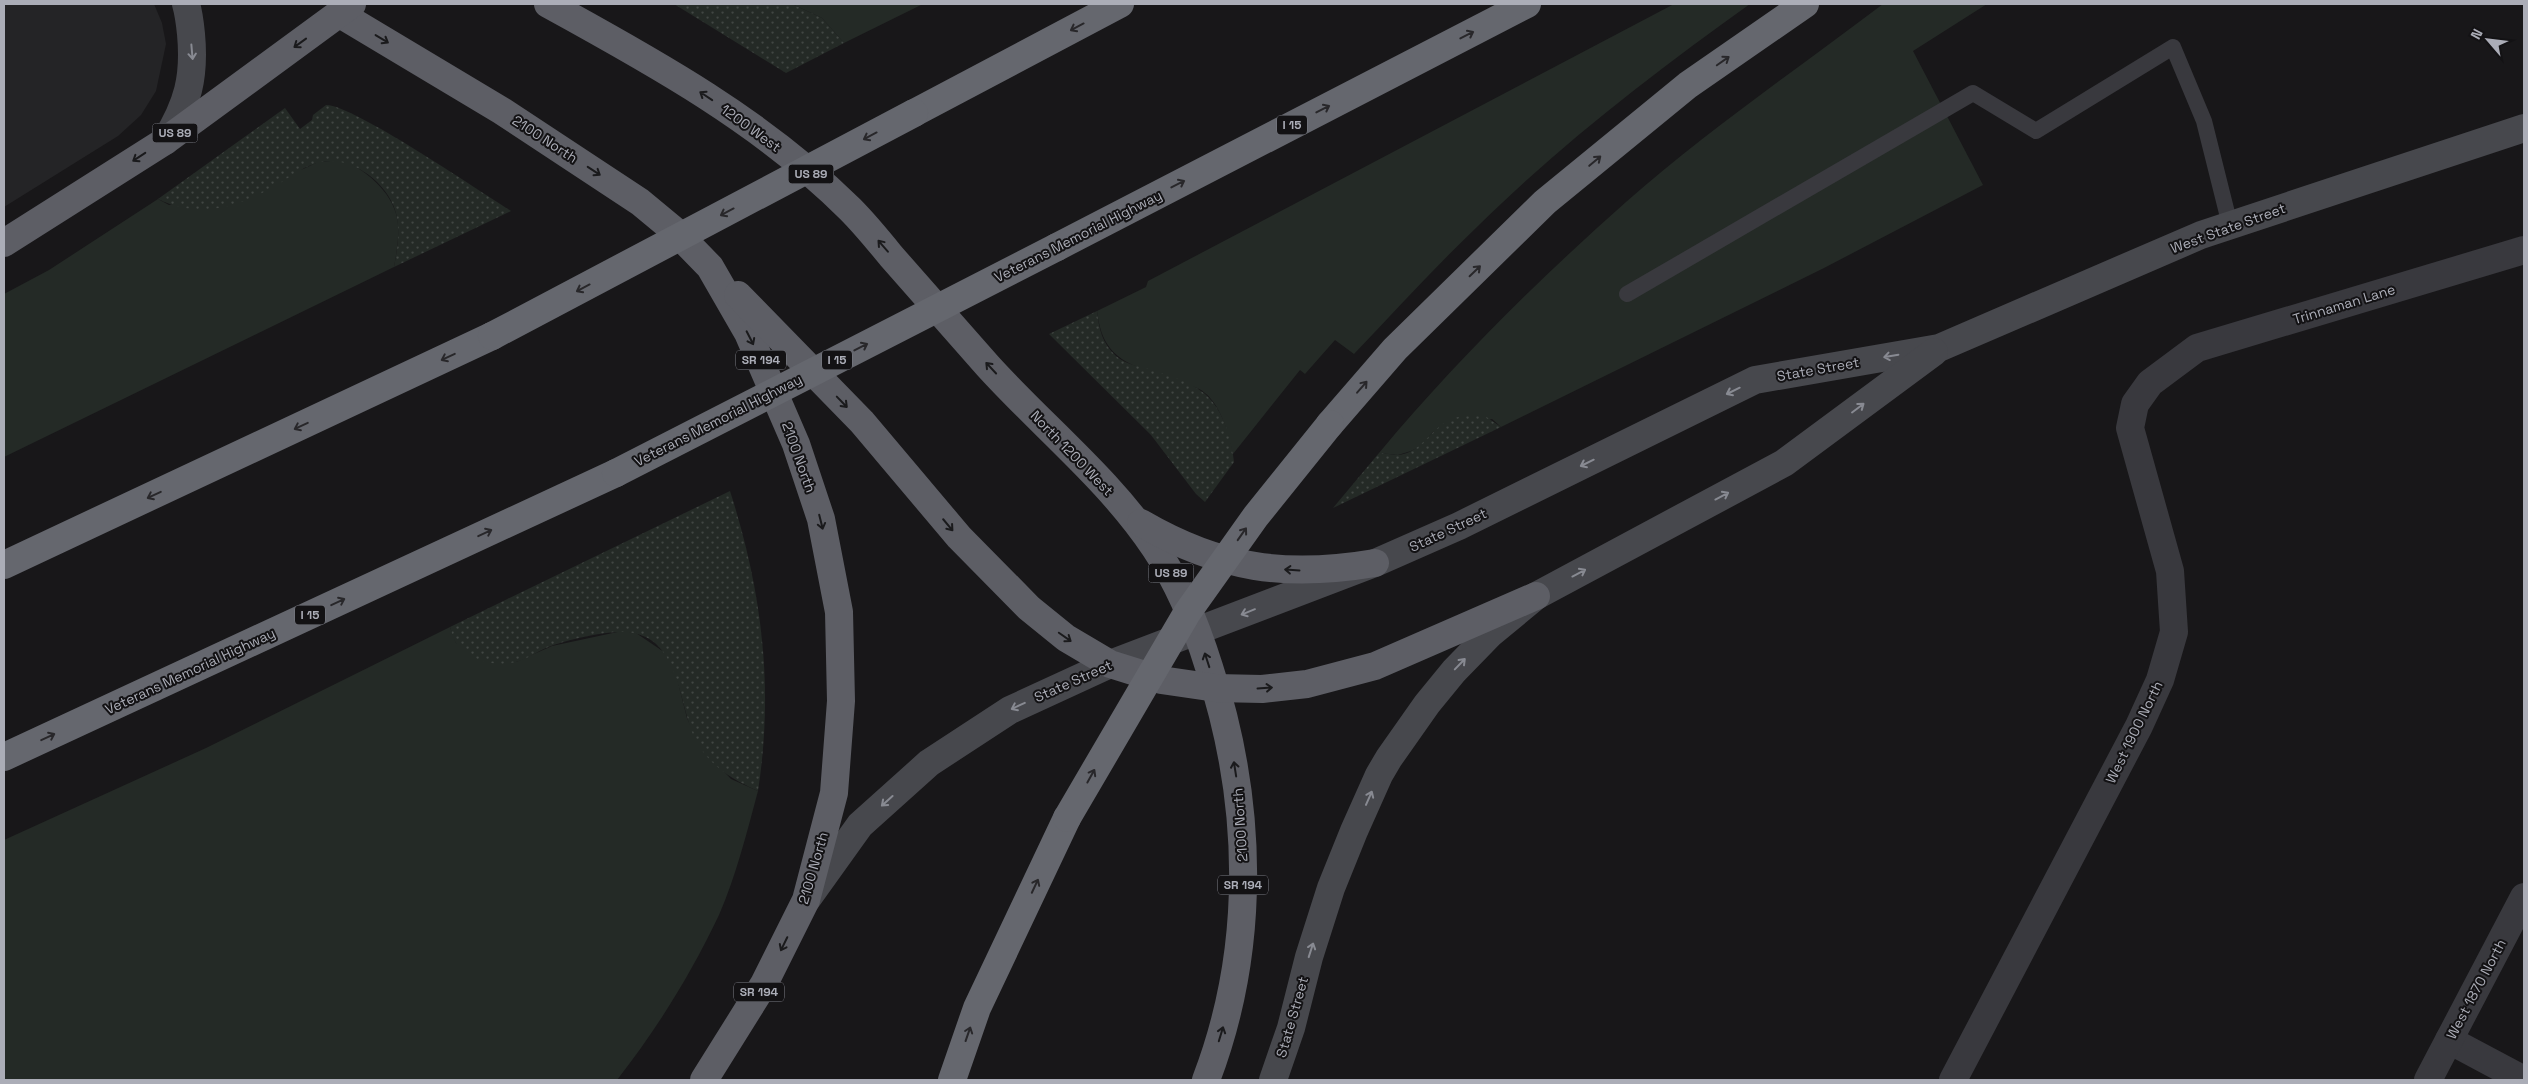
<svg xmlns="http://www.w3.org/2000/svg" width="2528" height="1084" viewBox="0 0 2528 1084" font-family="'Space Grotesk',sans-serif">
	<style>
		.built { fill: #242426 }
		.grass { fill: #242a26 }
		.park { fill: url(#park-dots) }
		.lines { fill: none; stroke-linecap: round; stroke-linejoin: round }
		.service { stroke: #39393e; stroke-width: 16 }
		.minor { stroke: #39393e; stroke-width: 28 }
		.secondary { stroke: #47484d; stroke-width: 28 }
		.trunk { stroke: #5d5e65; stroke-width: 28 }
		.motorway { stroke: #65676e; stroke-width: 28 }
		.motorway-bridge { stroke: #65676e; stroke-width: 28 }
		.oneway { stroke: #28272a }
		.oneway2 { stroke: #1a1a1c }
		.oneway3 { stroke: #888a92 }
		.labels { text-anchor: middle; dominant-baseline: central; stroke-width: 4; stroke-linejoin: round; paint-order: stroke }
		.shield { fill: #131214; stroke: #7d7e86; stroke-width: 1 }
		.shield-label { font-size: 12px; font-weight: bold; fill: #abadb7 }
		.street-label { font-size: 14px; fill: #abadb7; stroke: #131214 }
	</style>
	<defs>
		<pattern id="park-dots" width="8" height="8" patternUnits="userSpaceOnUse" patternTransform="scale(1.25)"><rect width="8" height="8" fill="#242a26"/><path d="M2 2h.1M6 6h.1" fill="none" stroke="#414643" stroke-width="1.8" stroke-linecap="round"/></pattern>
	</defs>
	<rect width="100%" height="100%" fill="#181719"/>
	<!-- built -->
	<polygon class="built" points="4,4 154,4 162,23 166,44 156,91 141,115 118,136 4,207"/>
	<!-- grass -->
	<g class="grass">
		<polygon points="792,4 923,4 844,43 822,18"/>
		<path d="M 1674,4 L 1750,4 C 1655,72 1561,144 1478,226 C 1435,267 1395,311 1354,354 L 1335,340 L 1305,374 L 1300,370 L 1233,454 C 1228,433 1221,403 1201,390 C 1195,386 1186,385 1180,382 C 1136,365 1103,365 1097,311 L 1146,287 L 1148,281 Z"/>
		<path d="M 1883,4 L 1987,4 L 1913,51 L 1983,185 L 1824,268 L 1501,427 L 1492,419 L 1433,432 L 1421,446 L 1411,451 L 1398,455 L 1379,453 C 1454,363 1538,280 1626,202 C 1707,131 1797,69 1883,4 Z"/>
		<path d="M 342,160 C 365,169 391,191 397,217 C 400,233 397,251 394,267 L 4,457 L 4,294 L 49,270 L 158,199 L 169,205 L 303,169 L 318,162 Z"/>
		<path d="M 450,627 L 456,643 L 516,662 L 552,646 L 622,631 L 636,633 L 664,652 L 674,667 L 687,718 L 699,745 L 731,779 L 758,791 C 747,832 736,876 719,915 C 691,974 657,1029 617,1080 L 4,1080 L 4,840 L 206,748 Z"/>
	</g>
	<!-- park -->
	<g class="park">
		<polygon points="674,4 792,4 822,18 844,43 786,73"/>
		<path d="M 326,105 C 352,104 481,192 511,211 L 394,267 C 397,251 400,234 397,217 C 391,185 353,155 321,162 C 306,165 293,175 280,183 C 242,206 201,220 158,199 L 285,108 L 300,129 L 312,120 L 313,115 Z"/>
		<path d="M 1097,311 C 1099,329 1102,343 1116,356 C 1125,364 1141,367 1152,370 C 1168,376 1187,380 1201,391 C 1222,405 1232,439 1234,462 L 1205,502 L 1196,494 L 1151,435 L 1049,334 Z"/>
		<path d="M 1470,414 L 1485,416 L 1501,427 L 1333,508 L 1379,453 C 1385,453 1392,455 1399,455 C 1420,452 1428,434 1444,423 C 1452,418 1461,416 1470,414 Z"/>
		<path d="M 730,491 C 762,591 774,687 758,791 C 734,780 714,769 699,746 C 678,712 683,642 633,633 C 613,629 571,639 551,646 C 539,650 528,659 516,662 C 495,667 471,661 457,644 C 453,640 452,632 450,627 Z"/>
	</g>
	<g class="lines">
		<!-- service -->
		<polyline class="service" points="1627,294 1973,93 2036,131 2173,47 2204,121 2230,225"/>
		<!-- minor -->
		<g class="minor">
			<polyline points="2449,1040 2524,1080"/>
			<polyline points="1953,1080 2139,726 2160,680 2174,632 2170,571 2130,428 2135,404 2150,383 2197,348 2524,250"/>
			<polyline points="2428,1080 2524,897"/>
		</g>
		<!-- secondary -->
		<g class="secondary">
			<path d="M 165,141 C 188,104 195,77 191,34 C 190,24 189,14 186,4"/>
			<polyline points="807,899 860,825 929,763 1010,710 1110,664 1375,563 1459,526 1755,380 1939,348 2201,235 2524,128"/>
			<polyline points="1273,1080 1291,1028 1309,957 1331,888 1354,831 1379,775 1389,758 1427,704 1454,671 1490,634 1536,596 1784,463 1934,352"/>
		</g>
		<!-- trunk -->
		<g class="trunk">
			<path d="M 548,4 C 654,62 764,123 850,209 C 865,224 878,240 891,256 C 923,292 955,329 987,365 C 1042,426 1109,479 1155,548 C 1180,585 1196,625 1209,667 C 1253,801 1257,947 1206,1080"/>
			<polyline points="340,14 502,111 640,202 675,231 710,267 748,333 796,444 821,519 839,612 841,701 834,793 806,900 764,984 704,1080"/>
			<polyline points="4,243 165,141 352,4"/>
			<polyline points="738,295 862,422 959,537 1029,608 1066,638 1110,664 1161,680 1216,688 1262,689 1307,684 1375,666 1536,596"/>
			<path d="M 1141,523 C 1220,569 1286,578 1375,563"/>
		</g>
		<!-- motorway -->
		<g class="motorway">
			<polyline points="914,113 1120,4"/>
			<polyline points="1057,247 1527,4"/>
			<polyline points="1330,424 1395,349 1545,202 1688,85 1805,4"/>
			<polyline points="4,565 492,336"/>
			<polyline points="4,757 616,473"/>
			<polyline points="952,1080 977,1008 1067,818"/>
		</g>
		<!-- motorway-bridge -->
		<g class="motorway-bridge">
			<polyline points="492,336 914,113"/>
			<polyline points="616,473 1057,247"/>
			<polyline points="1067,818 1187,613 1256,516 1330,424"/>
		</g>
	</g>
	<!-- one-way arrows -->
	<defs><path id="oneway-shaft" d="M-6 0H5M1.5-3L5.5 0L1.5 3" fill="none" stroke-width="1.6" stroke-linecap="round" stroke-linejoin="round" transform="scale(1.25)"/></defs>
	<g class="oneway">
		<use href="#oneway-shaft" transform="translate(1077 27) rotate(152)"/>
		<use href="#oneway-shaft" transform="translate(1467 35) rotate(-27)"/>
		<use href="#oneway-shaft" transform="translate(1723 61) rotate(-35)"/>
		<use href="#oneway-shaft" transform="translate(1323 109) rotate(-27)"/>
		<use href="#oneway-shaft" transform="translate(870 136) rotate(152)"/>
		<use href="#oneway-shaft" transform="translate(1595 161) rotate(-40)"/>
		<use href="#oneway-shaft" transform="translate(1178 184) rotate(-27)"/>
		<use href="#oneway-shaft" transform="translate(727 212) rotate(152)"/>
		<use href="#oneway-shaft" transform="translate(1475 271) rotate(-44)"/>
		<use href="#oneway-shaft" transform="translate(583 288) rotate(152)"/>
		<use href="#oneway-shaft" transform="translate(861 347) rotate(-27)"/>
		<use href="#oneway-shaft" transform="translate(448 357) rotate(155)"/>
		<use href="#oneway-shaft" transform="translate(1362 387) rotate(-49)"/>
		<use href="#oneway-shaft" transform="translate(301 426) rotate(155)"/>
		<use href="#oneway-shaft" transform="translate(154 495) rotate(155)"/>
		<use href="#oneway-shaft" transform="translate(485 533) rotate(-25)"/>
		<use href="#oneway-shaft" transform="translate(1242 534) rotate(-55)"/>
		<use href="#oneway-shaft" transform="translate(338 602) rotate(-25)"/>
		<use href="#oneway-shaft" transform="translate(48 737) rotate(-25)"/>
		<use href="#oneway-shaft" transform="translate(1091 776) rotate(-61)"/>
		<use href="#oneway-shaft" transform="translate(1035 886) rotate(-65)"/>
		<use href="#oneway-shaft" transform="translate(968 1034) rotate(-71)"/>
	</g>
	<g class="oneway2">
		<use href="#oneway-shaft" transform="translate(382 39) rotate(31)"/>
		<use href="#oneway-shaft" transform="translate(300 43) rotate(144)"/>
		<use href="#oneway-shaft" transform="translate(706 96) rotate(-146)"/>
		<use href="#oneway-shaft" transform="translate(139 157) rotate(147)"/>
		<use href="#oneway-shaft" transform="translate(594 171) rotate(33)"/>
		<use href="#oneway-shaft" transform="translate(883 246) rotate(-131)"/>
		<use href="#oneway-shaft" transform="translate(750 338) rotate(63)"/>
		<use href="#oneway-shaft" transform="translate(991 368) rotate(-133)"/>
		<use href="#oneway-shaft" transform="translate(842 402) rotate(46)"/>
		<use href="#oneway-shaft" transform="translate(821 522) rotate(76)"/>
		<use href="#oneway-shaft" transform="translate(948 525) rotate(50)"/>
		<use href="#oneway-shaft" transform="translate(1292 570) rotate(-176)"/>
		<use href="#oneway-shaft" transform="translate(1065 637) rotate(35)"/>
		<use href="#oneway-shaft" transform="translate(1207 660) rotate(-108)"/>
		<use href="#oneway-shaft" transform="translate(1265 688) rotate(-4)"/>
		<use href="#oneway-shaft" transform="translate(1235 769) rotate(-99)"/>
		<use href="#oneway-shaft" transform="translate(784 944) rotate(116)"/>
		<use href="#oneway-shaft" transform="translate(1221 1034) rotate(-73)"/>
	</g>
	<g class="oneway3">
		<use href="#oneway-shaft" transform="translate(192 52) rotate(85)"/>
		<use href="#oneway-shaft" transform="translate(1891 356) rotate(170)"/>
		<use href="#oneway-shaft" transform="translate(1733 391) rotate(154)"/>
		<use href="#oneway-shaft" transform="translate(1858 408) rotate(-37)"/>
		<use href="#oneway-shaft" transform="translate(1587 463) rotate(154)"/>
		<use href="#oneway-shaft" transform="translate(1722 496) rotate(-28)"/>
		<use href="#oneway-shaft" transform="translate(1579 573) rotate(-28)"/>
		<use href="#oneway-shaft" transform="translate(1248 612) rotate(158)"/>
		<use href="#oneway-shaft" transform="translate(1460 664) rotate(-46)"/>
		<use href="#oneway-shaft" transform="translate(1018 706) rotate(155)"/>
		<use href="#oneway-shaft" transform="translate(1369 798) rotate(-66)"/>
		<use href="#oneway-shaft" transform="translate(887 801) rotate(138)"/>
		<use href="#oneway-shaft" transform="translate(1311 950) rotate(-72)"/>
	</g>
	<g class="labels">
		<!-- shield labels -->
		<g class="shield">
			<rect x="1277" y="115.5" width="30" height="19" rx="4"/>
			<rect x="152.5" y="123.5" width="45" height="19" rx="4"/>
			<rect x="788.5" y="164.5" width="45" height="19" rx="4"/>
			<rect x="736" y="350.5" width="50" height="19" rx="4"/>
			<rect x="822" y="350.5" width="30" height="19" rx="4"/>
			<rect x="1148.5" y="563.5" width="45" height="19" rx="4"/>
			<rect x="295" y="605.5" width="30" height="19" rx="4"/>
			<rect x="1218" y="875.5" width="50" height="19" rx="4"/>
			<rect x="734" y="982.5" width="50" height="19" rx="4"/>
		</g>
		<g class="shield-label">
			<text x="1292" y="125">I 15</text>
			<text x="175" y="133">US 89</text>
			<text x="811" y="174">US 89</text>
			<text x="761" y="360">SR 194</text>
			<text x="837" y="360">I 15</text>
			<text x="1171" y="573">US 89</text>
			<text x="310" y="615">I 15</text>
			<text x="1243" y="885">SR 194</text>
			<text x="759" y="992">SR 194</text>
		</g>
		<!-- street labels -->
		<g class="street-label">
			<text transform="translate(751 128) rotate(36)">1200 West</text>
			<text transform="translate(545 139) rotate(33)">2100 North</text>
			<text transform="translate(2228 228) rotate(-20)">West State Street</text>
			<text transform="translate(1078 236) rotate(-27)">Veterans Memorial Highway</text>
			<text transform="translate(2344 304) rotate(-17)">Trinnaman Lane</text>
			<text transform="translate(1818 369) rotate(-10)">State Street</text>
			<text transform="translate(718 420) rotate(-27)">Veterans Memorial Highway</text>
			<text transform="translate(1072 453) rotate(46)">North 1200 West</text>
			<text transform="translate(799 457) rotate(70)">2100 North</text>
			<text transform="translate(1448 530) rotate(-25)">State Street</text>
			<text transform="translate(190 671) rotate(-25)">Veterans Memorial Highway</text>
			<text transform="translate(1073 681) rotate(-24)">State Street</text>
			<text transform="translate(2134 732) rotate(-64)">West 1900 North</text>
			<text transform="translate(1240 825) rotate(-94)">2100 North</text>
			<text transform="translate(813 868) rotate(-74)">2100 North</text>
			<text transform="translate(2476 989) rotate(-62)">West 1870 North</text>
			<text transform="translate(1292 1017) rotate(-74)">State Street</text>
		</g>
	</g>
	<!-- border -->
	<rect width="2528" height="1084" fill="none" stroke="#abadb7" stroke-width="10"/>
	<!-- north arrow -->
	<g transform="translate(2488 40) rotate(298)" stroke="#131214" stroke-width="4" paint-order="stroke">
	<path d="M0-4L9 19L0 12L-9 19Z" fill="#abadb7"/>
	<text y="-8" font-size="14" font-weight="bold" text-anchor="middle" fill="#abadb7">N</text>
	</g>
</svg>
